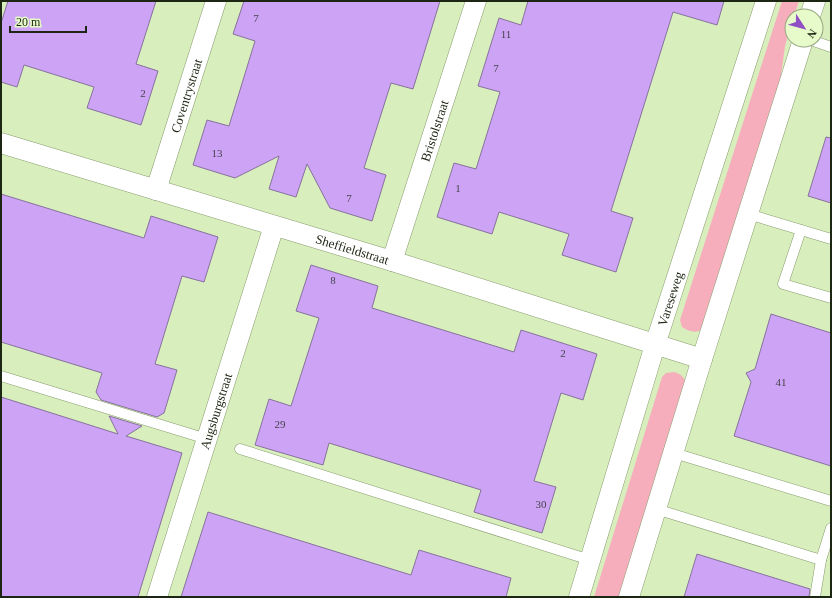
<svg xmlns="http://www.w3.org/2000/svg" width="832" height="598" viewBox="0 0 832 598" font-family="'Times New Roman',serif">
	<style>
		.green { fill: #f7aebc }
		.building { fill: #cca3f5; stroke: #87729d }
		.lines { fill: none; stroke-linecap: round; stroke-linejoin: round }
		.lane-casing { stroke: #889c6e; stroke-width: 11 }
		.street-casing { stroke: #889c6e; stroke-width: 21 }
		.lane { stroke: #fff; stroke-width: 10 }
		.street { stroke: #fff; stroke-width: 20 }
		.labels { text-anchor: middle; dominant-baseline: central; stroke-width: 4; stroke-linejoin: round; paint-order: stroke }
		.number-label { font-size: 11px; fill: #49444c }
		.street-label { font-size: 13px; fill: #1d2513; stroke: #e6fbc9 }
	</style>
	<rect width="100%" height="100%" fill="#d8eebd"/>
	<!-- green -->
	<g class="green">
		<path d="M 782,1 L 799,1 L 794,16 L 792,16 L 792,23 L 785,46 L 779,90 L 705,328 C 696,334 690,332 682,327 L 680,320 Z"/>
		<path d="M 674,372 C 681,374 684,377 687,384 L 621,597 L 594,597 L 662,377 L 666,373 Z"/>
	</g>
	<!-- building -->
	<g class="building">
		<polygon points="8,1 156,1 136,64 158,71 141,125 87,108 94,87 24,65 17,87 1,82 1,23"/>
		<polygon points="244,1 440,1 413,89 391,83 364,168 386,175 372,221 330,208 307,164 296,197 269,189 279,156 235,178 193,165 207,120 229,126 255,41 233,34"/>
		<polygon points="528,1 724,1 717,25 673,12 611,211 633,218 616,272 562,255 569,234 499,212 492,234 437,217 454,163 476,169 500,92 478,86 499,18 521,25"/>
		<polygon points="826,137 831,138 831,203 808,196"/>
		<polygon points="1,194 144,238 151,216 218,237 204,282 182,276 155,364 177,370 164,413 157,417 101,400 96,392 102,373 1,342"/>
		<polygon points="311,265 378,286 372,308 514,352 521,330 597,354 583,400 561,393 534,481 556,487 542,533 474,512 481,490 329,443 323,465 255,445 269,399 291,406 319,318 296,311"/>
		<polygon points="771,314 831,333 831,466 734,436 751,382 746,373 755,369"/>
		<polygon points="1,397 118,434 109,416 142,426 126,436 182,453 138,597 1,597"/>
		<polygon points="208,512 411,575 419,550 511,578 506,597 181,597"/>
		<polygon points="697,554 810,589 809,597 684,597"/>
	</g>
	<g class="lines">
		<defs>
			<g id="lane">
				<polyline points="811,40 831,47"/>
				<polyline points="748,214 831,239"/>
				<polyline points="801,230 783,284 831,298"/>
				<polyline points="1,376 207,439"/>
				<polyline points="240,449 590,560"/>
				<polyline points="674,453 831,501"/>
				<polyline points="656,509 821,560 831,528"/>
				<polyline points="815,597 821,560"/>
			</g>
			<g id="street">
				<polyline points="810,16 815,1"/>
				<path id="s1" d="M 1,143 L 392,261 L 702,359"/>
				<path id="s2" d="M 156,190 L 216,1"/>
				<path id="s3" d="M 392,261 L 476,1"/>
				<path id="s4" d="M 157,597 L 274,226"/>
				<path id="s5" d="M 579,597 L 655,345 L 766,1"/>
				<polyline points="629,597 702,359 803,40"/>
			</g>
		</defs>
		<!-- lane casing -->
		<use href="#lane" class="lane-casing"/>
		<!-- street casing -->
		<use href="#street" class="street-casing"/>
		<!-- lane -->
		<use href="#lane" class="lane"/>
		<!-- street -->
		<use href="#street" class="street"/>
	</g>
	<g class="labels">
		<!-- number labels -->
		<g class="number-label">
			<text x="256" y="18">7</text>
			<text x="506" y="34">11</text>
			<text x="496" y="68">7</text>
			<text x="143" y="93">2</text>
			<text x="217" y="153">13</text>
			<text x="458" y="188">1</text>
			<text x="349" y="198">7</text>
			<text x="333" y="280">8</text>
			<text x="563" y="353">2</text>
			<text x="781" y="382">41</text>
			<text x="280" y="424">29</text>
			<text x="541" y="504">30</text>
		</g>
		<!-- street labels -->
		<g class="street-label">
			<text stroke="none"><textPath href="#s2" startOffset="99">Coventrystraat</textPath></text>
			<text stroke="none"><textPath href="#s3" startOffset="137">Bristolstraat</textPath></text>
			<text stroke="none"><textPath href="#s1" startOffset="367">Sheffieldstraat</textPath></text>
			<text stroke="none"><textPath href="#s5" startOffset="312">Vareseweg</textPath></text>
			<text stroke="none"><textPath href="#s4" startOffset="195">Augsburgstraat</textPath></text>
		</g>
	</g>
	<!-- border -->
	<rect width="832" height="598" fill="none" stroke="#1d2513" stroke-width="4"/>
	<!-- north arrow -->
	<g transform="translate(804 28) rotate(126)"><circle r="19" fill="#e6fbc9" stroke="#96a580"/>
	<path d="M0-3L7 15L0 10L-7 15Z" fill="#904fc4"/>
	<text y="-6" font-size="11" font-weight="bold" text-anchor="middle" fill="#1d2513">N</text>
	</g>
	<!-- scale -->
	<path d="M10 26v6h76v-6" fill="none" stroke="#1d2513" stroke-width="2"/>
	<text x="16" y="26" font-size="12" fill="#1d2513" stroke="#e6fbc9" stroke-width="3" paint-order="stroke">20 m</text>
</svg>
